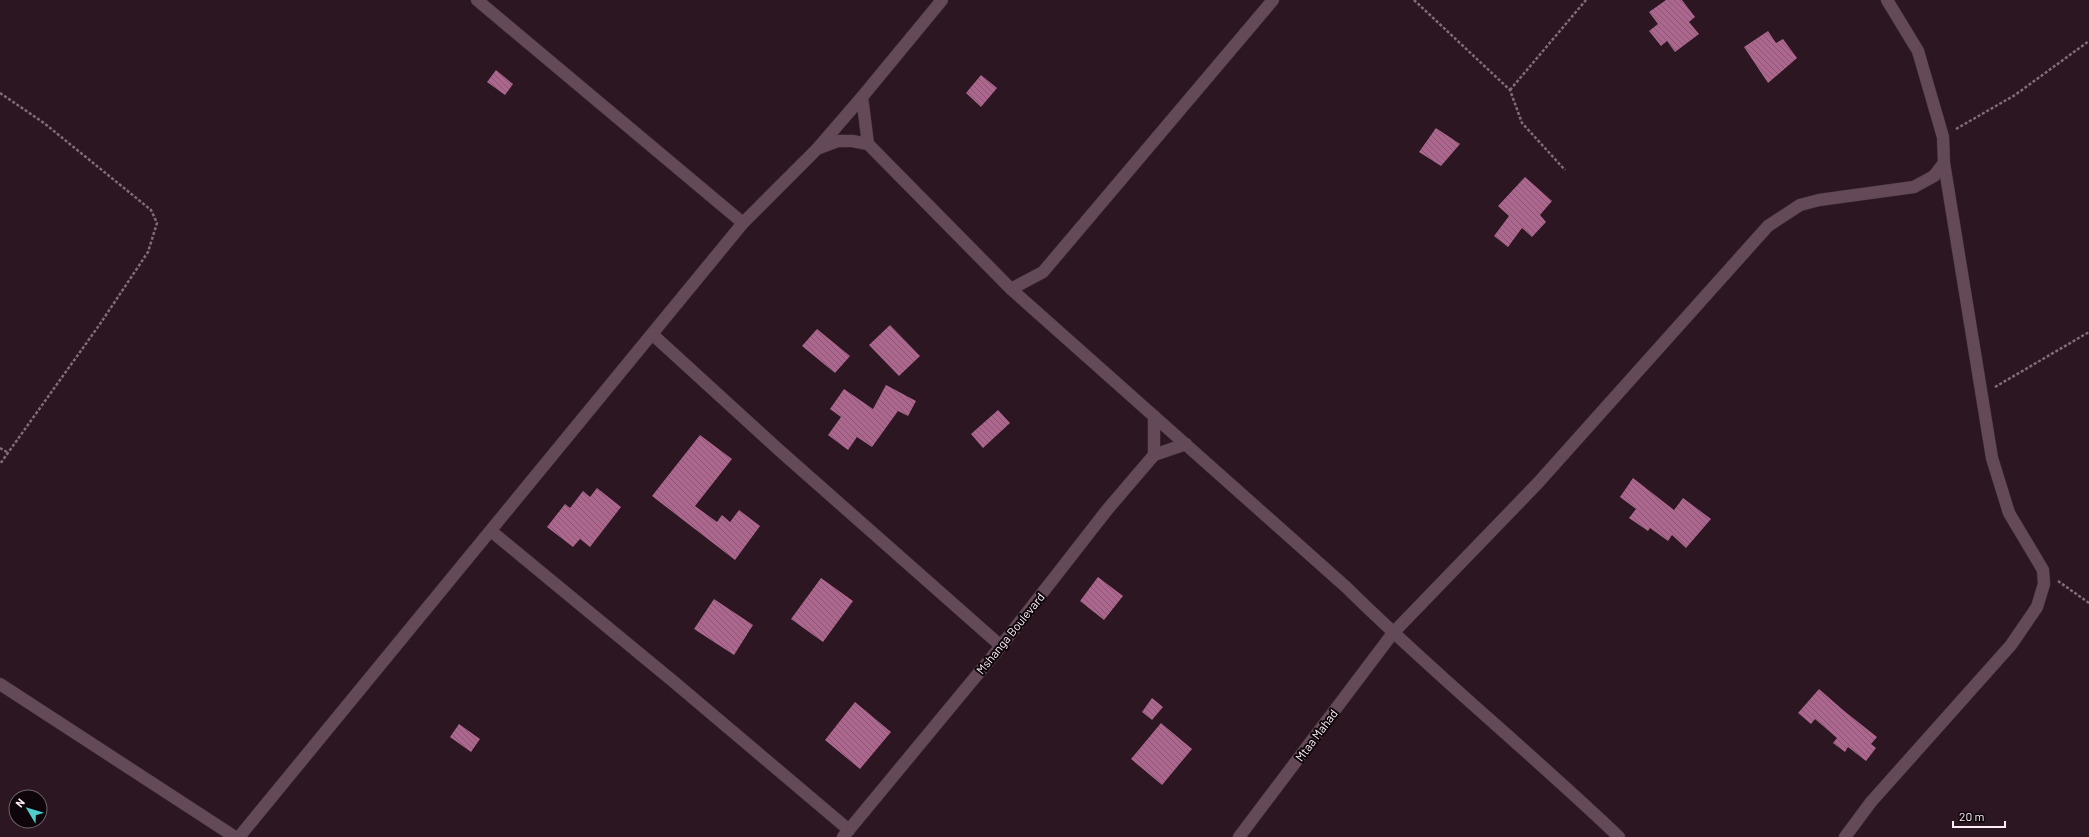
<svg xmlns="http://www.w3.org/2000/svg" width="2089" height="837" viewBox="0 0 2089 837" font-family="Barlow,sans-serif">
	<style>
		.building { fill: url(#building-back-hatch) }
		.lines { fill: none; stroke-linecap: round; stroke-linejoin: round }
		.minor-casing { stroke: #42323a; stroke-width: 13 }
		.path { stroke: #806d77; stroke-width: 2.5; stroke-dasharray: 3 2; stroke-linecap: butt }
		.minor { stroke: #644a58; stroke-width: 12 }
		.labels { text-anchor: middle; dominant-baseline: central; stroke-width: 4; stroke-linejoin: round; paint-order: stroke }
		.street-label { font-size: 12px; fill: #fcedf4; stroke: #0e050a }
	</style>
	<defs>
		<pattern id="building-back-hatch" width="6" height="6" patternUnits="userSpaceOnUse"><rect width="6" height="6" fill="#ad668e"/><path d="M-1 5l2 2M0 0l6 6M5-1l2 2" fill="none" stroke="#865a72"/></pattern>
	</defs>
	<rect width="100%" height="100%" fill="#2c1622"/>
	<!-- building -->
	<g class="building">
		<polygon points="1666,0 1682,0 1695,17 1689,22 1699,34 1675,52 1667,41 1661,46 1649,31 1658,24 1649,12"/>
		<polygon points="1768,31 1776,43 1783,39 1797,58 1768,83 1744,47"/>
		<polygon points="496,70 513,84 505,95 487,82"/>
		<polygon points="981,75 997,88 981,107 966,93"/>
		<polygon points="1436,128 1460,144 1441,166 1419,152"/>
		<polygon points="1525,177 1552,201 1540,215 1546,222 1532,237 1522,228 1508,247 1494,236 1509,216 1498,206"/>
		<polygon points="890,325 920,356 899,376 869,345"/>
		<polygon points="817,329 850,356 835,373 802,346"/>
		<polygon points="886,385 916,401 908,416 898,411 872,447 857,437 848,450 828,435 841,417 830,409 844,389 873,409"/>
		<polygon points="998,410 1010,423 983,448 971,434"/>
		<polygon points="700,435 732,459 695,506 717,522 722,515 730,522 739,510 760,526 735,560 652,496"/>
		<polygon points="1633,478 1674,510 1683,498 1711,519 1686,548 1672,535 1668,541 1650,528 1648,531 1629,518 1636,509 1620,497"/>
		<polygon points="597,488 621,507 590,547 580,539 573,547 547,527 565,504 570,508 583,491 590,497"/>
		<polygon points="1098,577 1123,596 1104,620 1080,601"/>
		<polygon points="821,578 853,601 823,642 791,619"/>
		<polygon points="714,599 753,625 734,655 694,629"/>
		<polygon points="1819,689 1843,710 1877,737 1871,744 1876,748 1866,761 1848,747 1845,752 1833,743 1837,738 1815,719 1811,724 1798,713"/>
		<polygon points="1152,698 1163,707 1152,720 1142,712"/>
		<polygon points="855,702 891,732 860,769 825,740"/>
		<polygon points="1161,723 1192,749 1162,785 1131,759"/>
		<polygon points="459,724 480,739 471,752 450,737"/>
	</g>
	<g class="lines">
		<defs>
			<g id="minor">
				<polyline points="477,0 743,223"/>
				<polyline points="862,97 868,144"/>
				<polyline points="818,148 862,97 942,0"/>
				<polyline points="1011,289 1043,272 1273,0"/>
				<polyline points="652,334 779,450 1001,646"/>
				<polyline points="1154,455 1154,416"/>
				<polyline points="491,531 674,682 849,830"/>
				<polyline points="0,684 235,837"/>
				<path d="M 239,837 L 743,223 L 817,149 L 838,141 L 852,141 L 868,144 L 1011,289 L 1346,587 C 1434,674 1530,752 1619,837"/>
				<polyline points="843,837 1001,646 1107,510 1154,455 1186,444"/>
				<polyline points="1239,837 1393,633 1537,484 1768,226 1800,205 1819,200 1914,187 1934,176 1944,163"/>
				<polyline points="1845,837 1871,802 2011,645 2037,607 2044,584 2043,570 2009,513 1992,458 1944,163 1943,137 1918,51 1887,0"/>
			</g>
		</defs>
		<!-- minor casing -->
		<use href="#minor" class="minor-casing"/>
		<!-- path -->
		<g class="path">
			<polyline points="1414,0 1510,90 1522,123 1565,170"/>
			<polyline points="1510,90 1586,0"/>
			<polyline points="0,93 44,123 151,210 157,223 148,252 100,324 0,464"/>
			<polyline points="1956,129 2015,95 2089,41"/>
			<polyline points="1995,387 2089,332"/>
			<polyline points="0,448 7,452"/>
			<polyline points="2058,581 2089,603"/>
		</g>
		<!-- minor -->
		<use href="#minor" class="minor"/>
	</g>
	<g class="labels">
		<!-- street labels -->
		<g class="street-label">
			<text transform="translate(1010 633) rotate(-51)">Mshanga Boulevard</text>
			<text transform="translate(1316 735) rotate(-53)">Mtaa Mahad</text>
		</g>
	</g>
	<!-- north arrow -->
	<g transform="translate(28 809) rotate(308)"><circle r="19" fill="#0e050a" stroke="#6d6268"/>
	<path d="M0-3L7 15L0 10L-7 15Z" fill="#52cdcd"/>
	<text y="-6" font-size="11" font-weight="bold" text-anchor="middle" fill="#fcedf4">N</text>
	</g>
	<!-- scale -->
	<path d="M1953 821v6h52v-6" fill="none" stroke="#fcedf4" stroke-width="2"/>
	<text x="1959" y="821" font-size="12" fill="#fcedf4" stroke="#0e050a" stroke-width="3" paint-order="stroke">20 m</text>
</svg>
